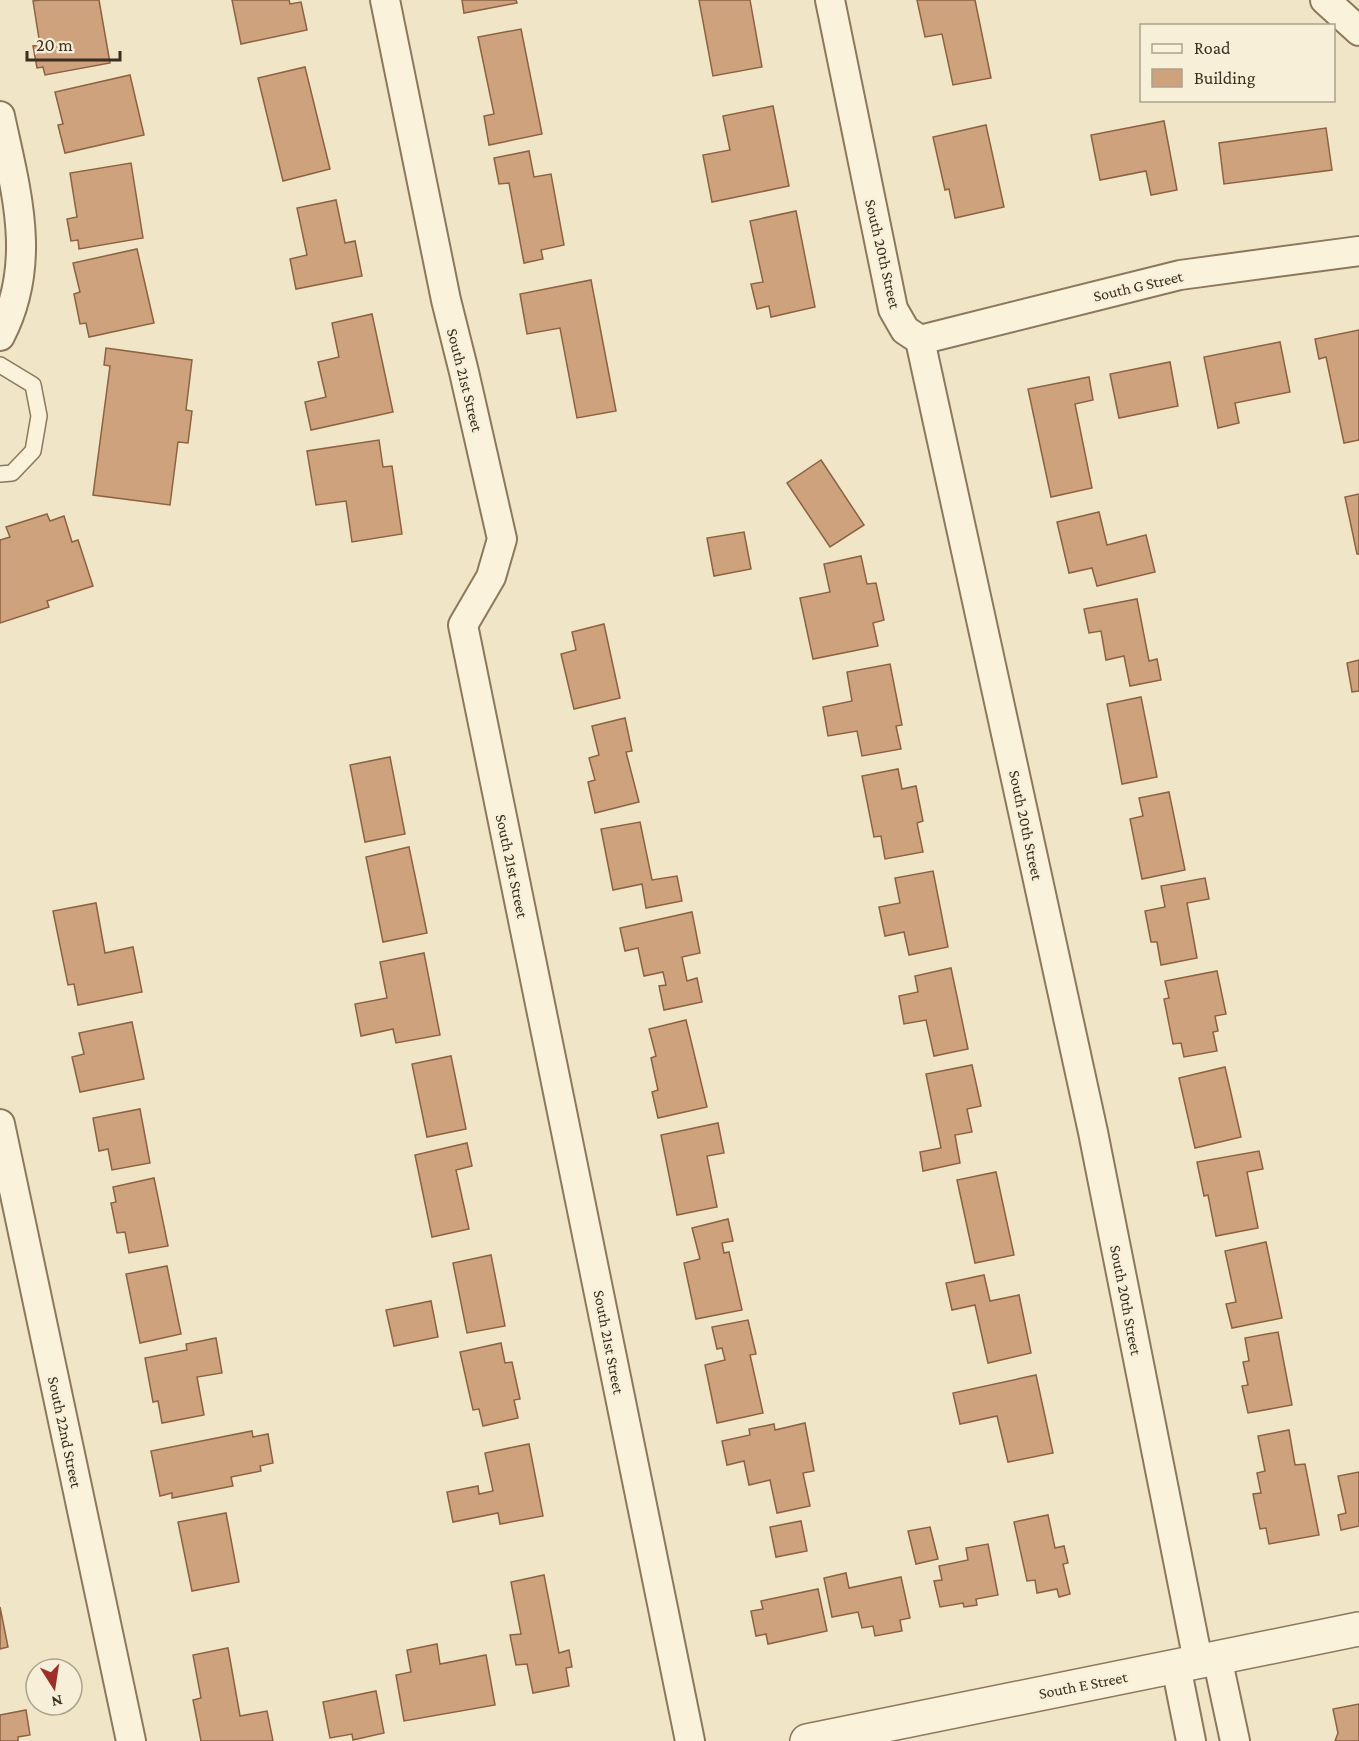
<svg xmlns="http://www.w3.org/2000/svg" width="1359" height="1741" viewBox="0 0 1359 1741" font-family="'Crimson Pro',serif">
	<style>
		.building { fill: #cea27c; stroke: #8c6241; stroke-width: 1.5 }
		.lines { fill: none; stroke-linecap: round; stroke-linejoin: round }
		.service-casing { stroke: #8c785c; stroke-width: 18 }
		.minor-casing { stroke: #8c785c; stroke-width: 32 }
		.tertiary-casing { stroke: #8c785c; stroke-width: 36 }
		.service { stroke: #faf2db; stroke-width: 15 }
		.minor { stroke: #faf2db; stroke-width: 28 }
		.tertiary { stroke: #faf2db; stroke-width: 33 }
		.labels { text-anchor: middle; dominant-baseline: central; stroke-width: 4.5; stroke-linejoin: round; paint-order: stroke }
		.street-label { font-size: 16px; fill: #3c2f20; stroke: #f7efd7 }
	</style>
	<rect width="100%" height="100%" fill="#f0e5c7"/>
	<!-- building -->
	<g class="building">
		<polygon points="41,0 99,0 110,63 45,75 43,67 37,68 33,46 40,45 33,1"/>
		<polygon points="232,0 289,0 290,4 301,2 307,30 241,44"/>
		<polygon points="462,0 516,0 517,3 464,13"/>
		<polygon points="699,0 750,0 762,67 713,76"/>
		<polygon points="917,0 975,0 991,78 953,85 942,34 925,37"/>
		<polygon points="521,29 542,134 489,145 484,116 494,114 478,37"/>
		<polygon points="305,67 330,169 283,181 258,78"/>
		<polygon points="130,75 144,135 65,153 58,125 63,124 55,92"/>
		<polygon points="773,106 789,186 712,202 703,155 730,150 723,116"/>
		<polygon points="1164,121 1177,190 1151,195 1146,171 1100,180 1091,135"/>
		<polygon points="986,125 1004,207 955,218 949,189 945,190 933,137"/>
		<polygon points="1326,128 1332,170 1224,184 1219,143"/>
		<polygon points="529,151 534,177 551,174 564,245 541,250 543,259 524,263 509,183 499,184 494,158"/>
		<polygon points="131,163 143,238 79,249 78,240 71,241 67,219 77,217 70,173"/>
		<polygon points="336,200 345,243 355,241 362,276 296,289 290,259 307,255 297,208"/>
		<polygon points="796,211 815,307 771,317 769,306 757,309 751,284 763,282 750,221"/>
		<polygon points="137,249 154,323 89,337 86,323 80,324 74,294 80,292 73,263"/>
		<polygon points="591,280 616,411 577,418 560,328 527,334 520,294"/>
		<polygon points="372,314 393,412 311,430 305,402 326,397 318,362 339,357 332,323"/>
		<polygon points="1359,330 1359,440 1344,443 1326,357 1319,359 1315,339"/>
		<polygon points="1280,342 1290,392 1235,403 1239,423 1218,428 1204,357"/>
		<polygon points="106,348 192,360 186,410 192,411 188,443 178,442 170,505 93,495 110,366 104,365"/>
		<polygon points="1170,362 1178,406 1119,418 1110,374"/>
		<polygon points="1089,377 1093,400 1075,404 1092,488 1051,497 1028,389"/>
		<polygon points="379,440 383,467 392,466 402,534 352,542 346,501 316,505 307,451"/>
		<polygon points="821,460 864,525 830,547 787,483"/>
		<polygon points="1359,494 1359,554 1357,554 1345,497"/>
		<polygon points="1099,512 1107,545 1146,535 1155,572 1097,586 1092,568 1069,573 1057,522"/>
		<polygon points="47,514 50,521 64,516 72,542 78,540 93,586 47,601 49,607 0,623 0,540 10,537 6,527"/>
		<polygon points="744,532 751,569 714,576 707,538"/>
		<polygon points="861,556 867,584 876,583 884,620 873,623 878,646 813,659 800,598 830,592 824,564"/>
		<polygon points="1137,599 1149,661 1157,659 1161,680 1130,686 1124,656 1106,660 1101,631 1089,633 1084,609"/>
		<polygon points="604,624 620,698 574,709 561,654 576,650 572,632"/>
		<polygon points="1359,660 1359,691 1352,692 1347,663"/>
		<polygon points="890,664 902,725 896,726 901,749 862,756 857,731 828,736 823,707 852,701 847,672"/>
		<polygon points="1141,697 1157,777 1122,784 1107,704"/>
		<polygon points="625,718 632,751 626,752 639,802 595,813 588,782 595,780 589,758 599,755 592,726"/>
		<polygon points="390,757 405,834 365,842 350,765"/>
		<polygon points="898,769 902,789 916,786 923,821 917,823 923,852 885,859 881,836 874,837 862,776"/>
		<polygon points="1169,792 1185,870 1142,879 1130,819 1143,816 1139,798"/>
		<polygon points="640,822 652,880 677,876 682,901 646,908 642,884 613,890 601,829"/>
		<polygon points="409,847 427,933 383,942 366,857"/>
		<polygon points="933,871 948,947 909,955 904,932 885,936 879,907 900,903 895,878"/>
		<polygon points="1205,878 1209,899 1187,903 1197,958 1161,965 1157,942 1151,942 1145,911 1165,907 1161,886"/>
		<polygon points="96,903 105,953 133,947 142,992 78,1005 74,984 68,985 53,911"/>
		<polygon points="692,912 700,953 682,957 687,981 697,978 702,1002 664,1010 659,986 666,985 663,972 644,976 638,948 625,951 620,928"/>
		<polygon points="424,953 440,1035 396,1043 393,1029 361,1036 355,1004 387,998 380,962"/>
		<polygon points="951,968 968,1049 934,1056 926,1020 904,1024 899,996 918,992 915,976"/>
		<polygon points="1217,971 1226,1014 1215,1016 1218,1031 1213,1032 1217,1051 1184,1057 1181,1043 1173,1044 1164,999 1169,998 1165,981"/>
		<polygon points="686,1020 707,1107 658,1118 652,1092 658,1090 651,1058 656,1056 649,1029"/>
		<polygon points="132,1022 144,1079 80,1092 72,1057 84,1054 79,1033"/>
		<polygon points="451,1056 466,1129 427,1137 412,1064"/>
		<polygon points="972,1065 981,1106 967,1109 972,1132 955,1135 960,1163 923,1171 920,1152 941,1148 926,1074"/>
		<polygon points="1225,1067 1241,1137 1195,1148 1179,1078"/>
		<polygon points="140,1109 150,1163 112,1170 108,1149 99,1151 93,1118"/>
		<polygon points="718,1123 724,1153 707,1156 717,1207 677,1215 661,1135"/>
		<polygon points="467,1143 472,1166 456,1170 469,1229 432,1237 415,1155"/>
		<polygon points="1259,1151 1263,1169 1247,1172 1258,1228 1216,1236 1208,1195 1204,1196 1197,1162"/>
		<polygon points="996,1172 1014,1255 975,1263 957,1180"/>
		<polygon points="154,1178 168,1246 129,1253 125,1232 117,1233 111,1203 116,1202 113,1187"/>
		<polygon points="728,1219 733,1241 722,1243 724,1253 729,1252 742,1310 696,1319 684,1263 700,1259 692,1228"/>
		<polygon points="1266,1242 1282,1318 1232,1328 1226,1304 1236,1302 1225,1251"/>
		<polygon points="491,1255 505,1326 467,1333 453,1263"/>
		<polygon points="167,1266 181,1334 140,1343 126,1274"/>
		<polygon points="984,1275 990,1301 1019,1295 1031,1353 988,1363 975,1305 952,1310 946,1283"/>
		<polygon points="431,1301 438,1337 394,1346 386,1310"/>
		<polygon points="748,1320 756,1354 750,1355 763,1413 717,1423 705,1365 725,1360 722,1348 717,1349 712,1327"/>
		<polygon points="1278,1332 1292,1405 1248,1413 1242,1386 1248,1385 1243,1362 1249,1361 1245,1338"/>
		<polygon points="216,1338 222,1373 197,1377 204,1415 162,1423 158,1401 153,1402 145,1358 187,1350 186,1344"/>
		<polygon points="501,1343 505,1363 512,1362 520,1399 514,1400 518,1418 483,1426 479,1409 473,1410 460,1352"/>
		<polygon points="1036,1375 1053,1453 1008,1462 997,1416 960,1424 953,1393"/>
		<polygon points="805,1423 814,1471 803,1473 810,1506 777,1513 770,1480 749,1485 744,1461 727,1465 722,1441 750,1435 749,1429 774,1424 775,1430"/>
		<polygon points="1289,1430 1295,1465 1305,1464 1319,1535 1269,1544 1266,1528 1260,1529 1253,1494 1261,1493 1257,1473 1265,1471 1258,1436"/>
		<polygon points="252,1431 253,1437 268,1434 273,1463 260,1466 261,1471 231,1477 233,1486 172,1498 172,1493 160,1496 151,1451"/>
		<polygon points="529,1444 543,1516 500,1524 498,1513 453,1522 447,1492 478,1486 479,1494 493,1491 485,1453"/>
		<polygon points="1359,1472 1359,1526 1341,1530 1338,1515 1346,1513 1338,1476"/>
		<polygon points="226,1513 239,1582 192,1591 178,1522"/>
		<polygon points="1048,1515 1055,1548 1064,1546 1068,1563 1063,1564 1070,1594 1059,1597 1057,1589 1037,1593 1035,1580 1027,1581 1014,1522"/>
		<polygon points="801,1521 807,1551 776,1557 770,1527"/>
		<polygon points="930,1527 938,1559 916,1564 908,1531"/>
		<polygon points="988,1544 998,1595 976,1599 977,1605 964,1607 963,1603 940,1607 934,1581 942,1580 939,1566 968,1560 966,1548"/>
		<polygon points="846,1573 849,1588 901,1577 910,1618 900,1620 902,1631 875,1636 873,1626 862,1628 858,1612 832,1617 824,1578"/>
		<polygon points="544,1575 559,1653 569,1650 572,1667 566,1668 569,1686 533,1693 527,1664 516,1665 510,1635 521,1634 511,1582"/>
		<polygon points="818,1589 827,1631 768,1644 766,1634 756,1636 751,1611 763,1609 761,1601"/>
		<polygon points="0,1607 8,1647 0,1649"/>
		<polygon points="437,1644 440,1664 486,1655 495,1705 404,1721 396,1675 411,1672 407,1650"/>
		<polygon points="228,1648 240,1716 267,1711 273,1741 201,1741 193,1700 201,1698 193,1655"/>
		<polygon points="376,1691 384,1733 353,1740 352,1734 330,1738 323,1702"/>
		<polygon points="1359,1704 1359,1741 1335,1741 1338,1733 1333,1709"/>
		<polygon points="26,1710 30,1735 18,1737 18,1741 0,1741 0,1715"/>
	</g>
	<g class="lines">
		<defs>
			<polyline id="service" points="0,365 33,385 39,416 33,451 12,473 0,474"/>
			<g id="minor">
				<polyline points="385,0 446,300 464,372 502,539 491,577 463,625 690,1741"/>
				<polyline points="830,0 893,309 905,330 920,340 1093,1132 1198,1661"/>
				<polyline points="1325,0 1359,31"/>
				<path d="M 0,116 C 16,191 38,263 0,336"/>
				<polyline points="920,340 1180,275 1359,251"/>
				<polyline points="0,1124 131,1741"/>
				<polyline points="1217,1657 1235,1741"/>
				<polyline points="1176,1666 1191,1741"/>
			</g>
			<polyline id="tertiary" points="807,1741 1359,1629"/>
		</defs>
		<!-- service casing -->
		<use href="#service" class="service-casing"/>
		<!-- minor casing -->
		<use href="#minor" class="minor-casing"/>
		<!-- tertiary casing -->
		<use href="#tertiary" class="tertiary-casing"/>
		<!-- service -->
		<use href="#service" class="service"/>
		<!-- minor -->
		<use href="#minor" class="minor"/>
		<!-- tertiary -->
		<use href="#tertiary" class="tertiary"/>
	</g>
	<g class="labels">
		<!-- street labels -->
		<g class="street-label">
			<text transform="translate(883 254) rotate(77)">South 20th Street</text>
			<text transform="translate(1138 286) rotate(-13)">South G Street</text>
			<text transform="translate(465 380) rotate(76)">South 21st Street</text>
			<text transform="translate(1026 825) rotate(78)">South 20th Street</text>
			<text transform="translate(512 866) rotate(78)">South 21st Street</text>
			<text transform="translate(1126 1300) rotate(79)">South 20th Street</text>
			<text transform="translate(609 1342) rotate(79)">South 21st Street</text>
			<text transform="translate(65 1432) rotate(78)">South 22nd Street</text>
			<text transform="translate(1083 1685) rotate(-11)">South E Street</text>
		</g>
	</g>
	<!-- legend -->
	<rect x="1140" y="24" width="195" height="78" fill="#f7efd7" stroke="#aca28e" stroke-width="1.5"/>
	<rect x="1152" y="44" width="30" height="9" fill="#faf2db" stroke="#aca28e" stroke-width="1.5"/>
	<text x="1194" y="54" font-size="18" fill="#3c2f20">Road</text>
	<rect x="1152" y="69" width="30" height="18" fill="#cea27c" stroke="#aca28e" stroke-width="1.5"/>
	<text x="1194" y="84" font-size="18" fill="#3c2f20">Building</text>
	<!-- north arrow -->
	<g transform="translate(54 1687) rotate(168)"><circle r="28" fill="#f7efd7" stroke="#aca28e" stroke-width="1.5"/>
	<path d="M0-4.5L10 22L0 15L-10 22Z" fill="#9d2e2a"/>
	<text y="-9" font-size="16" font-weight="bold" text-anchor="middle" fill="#3c2f20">N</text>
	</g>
	<!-- scale -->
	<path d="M27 51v9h93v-9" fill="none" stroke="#3c2f20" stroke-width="3"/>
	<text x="36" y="51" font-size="18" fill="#3c2f20" stroke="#f7efd7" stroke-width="4.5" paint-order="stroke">20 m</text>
</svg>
